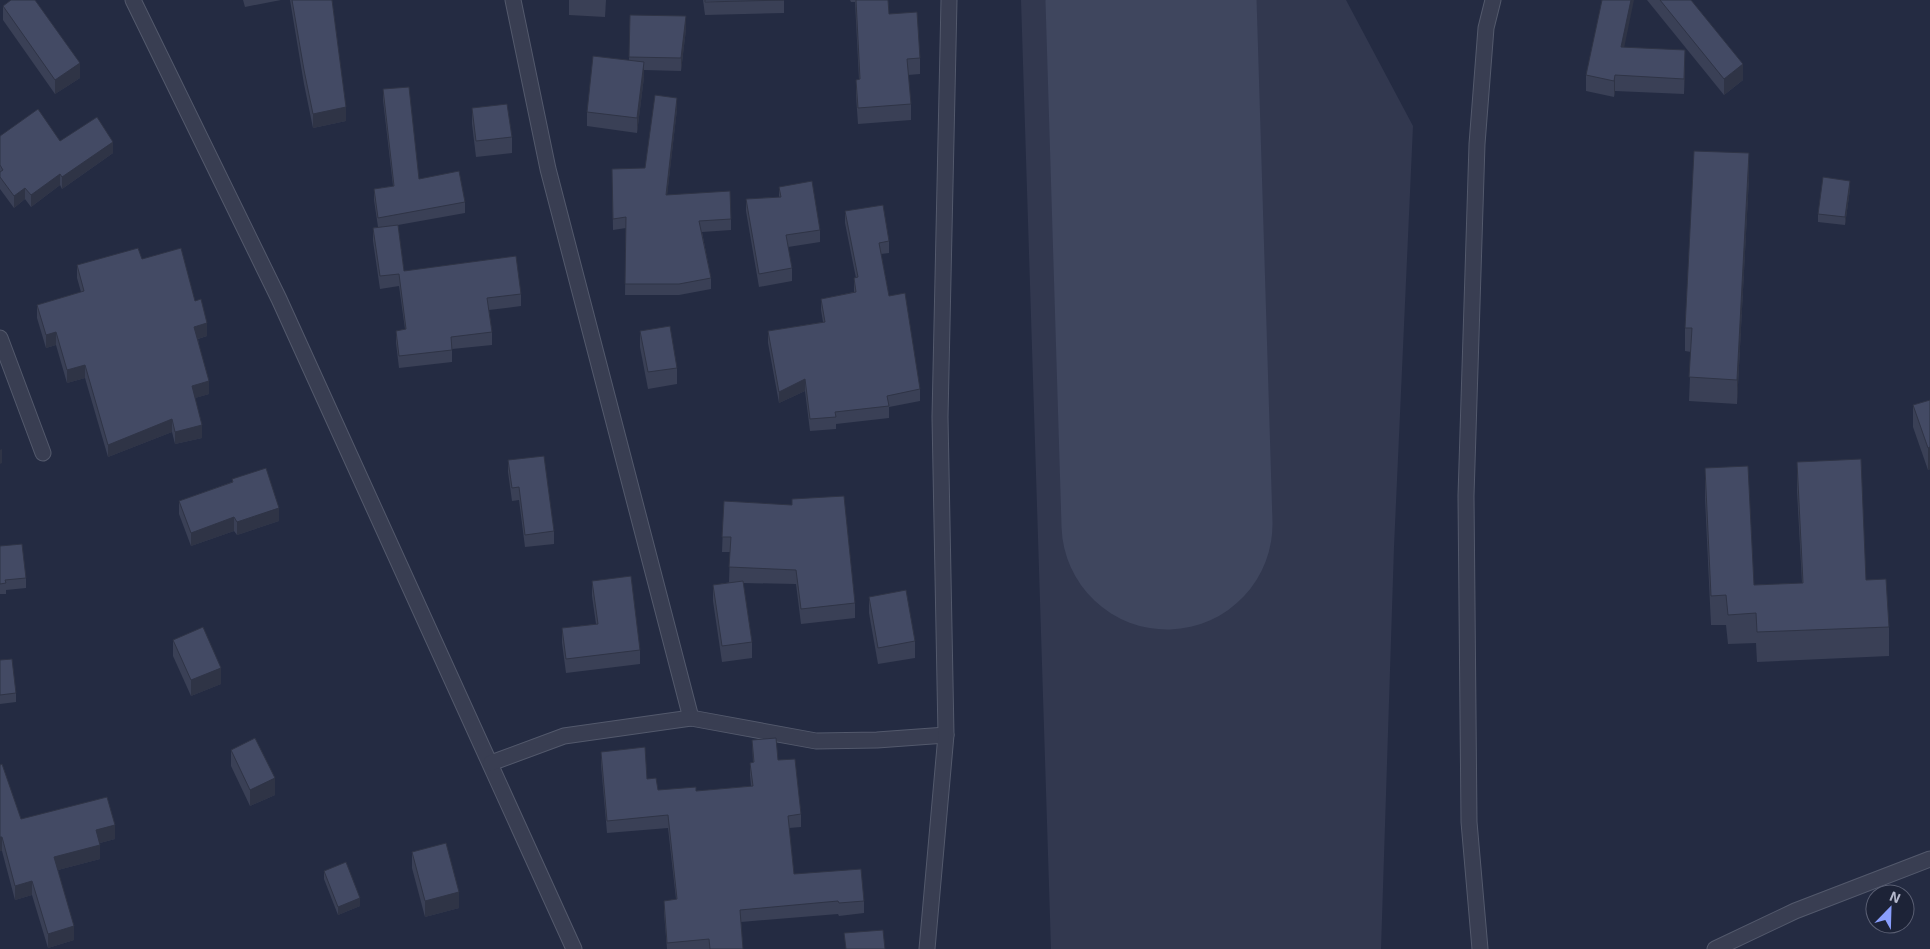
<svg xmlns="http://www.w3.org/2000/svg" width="1930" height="949" viewBox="0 0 1930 949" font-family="'Exo 2',sans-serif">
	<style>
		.airport { fill: #32384f }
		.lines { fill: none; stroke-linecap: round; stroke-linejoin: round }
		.runway { stroke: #3f465e; stroke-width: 211 }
		.minor-casing { stroke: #53596c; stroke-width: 17 }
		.minor { stroke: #393e52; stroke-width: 15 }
		.wall { fill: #3a4056 }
		.shaded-wall { fill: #2f3446 }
		.building { fill: #434a64; stroke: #2f3446 }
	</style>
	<rect width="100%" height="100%" fill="#242b42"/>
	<!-- airport -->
	<polygon class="airport" points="1021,0 1346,0 1413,126 1394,547 1381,949 1051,949"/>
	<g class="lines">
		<!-- runway -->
		<polyline class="runway" points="1151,0 1167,524"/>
		<defs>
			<g id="minor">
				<polyline points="133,0 279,299 574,949"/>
				<polyline points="513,0 548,169 691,718"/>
				<polyline points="0,338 43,453"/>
				<polyline points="491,763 564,736 691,718 816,741 877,740 946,735"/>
				<polyline points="927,949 946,735 940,417 949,0"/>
				<polyline points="1480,949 1469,822 1466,496 1477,144 1486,28 1493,0"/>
				<polyline points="1715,949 1795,911 1930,859"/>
			</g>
		</defs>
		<!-- minor casing -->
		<use href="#minor" class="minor-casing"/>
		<!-- minor -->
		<use href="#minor" class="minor"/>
	</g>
	<!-- wall -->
	<g class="wall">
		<polygon points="243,0 281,0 245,7"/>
		<polygon points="290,0 332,0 346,121 313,128 304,84"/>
		<polygon points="569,0 606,0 605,17 569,15"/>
		<polygon points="703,0 784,0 784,13 705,15"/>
		<polygon points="850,0 888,0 889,14 920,58 920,74 908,75 911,104 911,120 858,124 856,96 856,80 859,80 855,2 851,2"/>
		<polygon points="1647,0 1691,0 1743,80 1724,95"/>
		<polygon points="3,6 80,78 55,94 3,20"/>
		<polygon points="630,15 686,29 681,71 644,70 644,77 637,133 587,126 587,112 629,60"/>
		<polygon points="1624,48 1685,66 1684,94 1615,91 1614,97 1586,91 1586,75"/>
		<polygon points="383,89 419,179 465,202 465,213 398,225 404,271 521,294 521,306 489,310 492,332 492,345 452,349 452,362 399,368 396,343 396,331 405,329 399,286 380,289 373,241 373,228 378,227 374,200 374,189 393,186 383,100"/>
		<polygon points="472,108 512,137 512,153 476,157 472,124"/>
		<polygon points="677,109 667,195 731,219 731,230 702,232 711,278 711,289 679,295 625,295 626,228 613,230 612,169 645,168"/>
		<polygon points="0,136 60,141 113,153 62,189 60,185 31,207 25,199 14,208 0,189"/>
		<polygon points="1749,177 1737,404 1689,401 1691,352 1685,351 1685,328"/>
		<polygon points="779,187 820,230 820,242 788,247 792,268 792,281 759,287 746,211 746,199 779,197"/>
		<polygon points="1850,189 1845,225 1818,222 1818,214"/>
		<polygon points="845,211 889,241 889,253 881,254 889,296 920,389 920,401 889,407 889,418 836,424 836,429 810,431 805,391 779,403 768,343 768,331 823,322 821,310 821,299 854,292 854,278 856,278 845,223"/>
		<polygon points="142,259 195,301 207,336 198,339 209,394 195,398 202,438 175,444 172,432 108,457 85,378 67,383 56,345 46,348 37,318 37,305 81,292 77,278 77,265"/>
		<polygon points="640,331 677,368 677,384 648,389 640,347"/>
		<polygon points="1930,400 1930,469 1928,470 1913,427 1913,405"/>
		<polygon points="508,460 554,531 554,544 525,547 519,500 512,501 508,472"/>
		<polygon points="1797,462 1866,580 1889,627 1889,656 1757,662 1756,643 1728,644 1726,625 1711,625 1705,498 1705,468 1754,585 1802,583 1797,491"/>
		<polygon points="232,479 279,521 237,535 234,531 191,546 179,514 179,501 232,482"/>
		<polygon points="724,501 855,603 855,618 801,624 796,584 743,583 752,642 752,658 722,662 713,601 713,585 732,582 729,582 730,552 722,552"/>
		<polygon points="0,546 26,578 26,588 6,590 6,594 0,594"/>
		<polygon points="592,581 640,650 640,664 566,673 562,643 562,628 596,624 592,596"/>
		<polygon points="869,597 915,641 915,658 878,664 869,613"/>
		<polygon points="173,640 221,684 191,696 173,656"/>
		<polygon points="0,660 16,693 16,702 0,704"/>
		<polygon points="752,740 778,760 801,814 801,827 789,828 794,874 864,901 864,913 839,916 838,914 741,922 743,949 667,949 664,913 664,901 676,899 668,828 607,833 601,765 601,752 647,779 658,790 696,791 751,786 750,775 750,763 753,763"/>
		<polygon points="231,750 275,795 250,806 231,766"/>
		<polygon points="0,765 21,819 115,839 100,843 100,859 58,870 74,940 48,948 32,895 15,900 2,851 0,851"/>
		<polygon points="412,852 459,908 425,917 412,868"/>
		<polygon points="324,871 360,906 338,915 324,879"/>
	</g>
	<!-- shaded-wall -->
	<g class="shaded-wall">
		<polygon points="1631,0 1634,0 1621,63 1621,47"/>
		<polygon points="686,16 686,29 681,71 681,58"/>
		<polygon points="1685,50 1685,66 1684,94 1684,79"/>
		<polygon points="644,62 644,77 637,133 637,118"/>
		<polygon points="80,63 80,78 55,94 55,80"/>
		<polygon points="1743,64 1743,80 1724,95 1724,79"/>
		<polygon points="1615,75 1615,91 1614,97 1614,81"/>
		<polygon points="677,98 677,109 666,205 666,195"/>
		<polygon points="346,107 346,121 313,128 313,114"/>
		<polygon points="113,142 113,153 62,189 62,177"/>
		<polygon points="1749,153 1749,177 1737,404 1737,380"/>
		<polygon points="60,174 60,185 31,207 31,195"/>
		<polygon points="1850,181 1850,189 1845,225 1845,217"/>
		<polygon points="25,188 25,199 14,208 14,196"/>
		<polygon points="207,323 207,336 194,340 194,327"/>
		<polygon points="56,332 56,345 46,348 46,335"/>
		<polygon points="85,365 85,378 67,383 67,370"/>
		<polygon points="805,379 805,391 779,403 779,392"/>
		<polygon points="209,381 209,394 192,399 192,386"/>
		<polygon points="172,419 172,432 108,457 108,445"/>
		<polygon points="202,425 202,438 175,444 175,432"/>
		<polygon points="1930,447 1930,469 1928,470 1928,448"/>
		<polygon points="2,449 2,463 0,464 0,450"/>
		<polygon points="279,508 279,521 237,535 237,522"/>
		<polygon points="234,517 234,531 191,546 191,533"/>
		<polygon points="221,668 221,684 191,696 191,680"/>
		<polygon points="275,778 275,795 250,806 250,790"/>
		<polygon points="115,825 115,839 96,844 96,830"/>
		<rect x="0" y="837" width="2" height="14"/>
		<polygon points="100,845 100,859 54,871 54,857"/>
		<polygon points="32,881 32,895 15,900 15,886"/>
		<polygon points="459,892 459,908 425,917 425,901"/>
		<polygon points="360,898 360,906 338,915 338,907"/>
		<polygon points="74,926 74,940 48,948 48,934"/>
	</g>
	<!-- building -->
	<g class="building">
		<polygon points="11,0 35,0 80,63 55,80 3,6"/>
		<polygon points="292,0 332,0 346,107 313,114 304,70"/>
		<polygon points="705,0 784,0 705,2"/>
		<polygon points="856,0 888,0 889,14 917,12 920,58 907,59 911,104 858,108 856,80 860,79"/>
		<polygon points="1602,0 1631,0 1621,47 1685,50 1684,79 1615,75 1614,81 1586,75"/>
		<polygon points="1660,0 1691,0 1743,64 1724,79"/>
		<polygon points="630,15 686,16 681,58 629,57"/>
		<polygon points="593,56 644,62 637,118 587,112"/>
		<polygon points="409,87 419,179 459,171 465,202 378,218 374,189 394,186 383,89"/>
		<polygon points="655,95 677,98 666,195 730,191 731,219 699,221 711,278 679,284 625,284 626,217 613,219 612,169 645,168"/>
		<polygon points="507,104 512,137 476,141 472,108"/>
		<polygon points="38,109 60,141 97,117 113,142 62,177 60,174 31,195 25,188 14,196 0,177 0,172 3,170 0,165 0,136"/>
		<polygon points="1694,151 1749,153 1737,380 1689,377 1692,328 1685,328"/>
		<polygon points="1823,177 1850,181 1845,217 1818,214"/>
		<polygon points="812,181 820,230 786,235 792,268 759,274 746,199 781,197 779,187"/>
		<polygon points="883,205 889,241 879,243 889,296 905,293 920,389 887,396 889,406 835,412 836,417 810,419 805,379 779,392 768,331 825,322 821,299 856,292 854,278 858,277 845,211"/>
		<polygon points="398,225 404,271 516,256 521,294 487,298 492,332 451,337 452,350 399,356 396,331 406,329 399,274 380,276 373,228"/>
		<polygon points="138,248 142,259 181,248 195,301 201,299 207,323 194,327 209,381 192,386 202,425 175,432 172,419 108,445 85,365 67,370 56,332 46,335 37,305 84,291 77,265"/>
		<polygon points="670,326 677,368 648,372 640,331"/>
		<polygon points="1930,400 1930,447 1928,448 1913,405"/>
		<polygon points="544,456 554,531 525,535 519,487 512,488 508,460"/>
		<polygon points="1861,459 1866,580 1886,579 1889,627 1757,632 1756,613 1728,615 1726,595 1711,596 1705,468 1748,466 1754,585 1803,583 1797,462"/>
		<polygon points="266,468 279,508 237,522 234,517 191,533 179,501 233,482 232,479"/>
		<polygon points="844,496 855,603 801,609 796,570 729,567 731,537 722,537 724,501 792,505 792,499"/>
		<polygon points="22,544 26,578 5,580 6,583 0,584 0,546"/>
		<polygon points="631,576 640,650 566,659 562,628 598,624 592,581"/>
		<polygon points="743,581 752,642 722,646 713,585"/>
		<polygon points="906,590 915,641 878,648 869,597"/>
		<polygon points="203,627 221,668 191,680 173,640"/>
		<polygon points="12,659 16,693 0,695 0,660"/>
		<polygon points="255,738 275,778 250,790 231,750"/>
		<polygon points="776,738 778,760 795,759 801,814 788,816 794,874 861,869 864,901 839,903 838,901 740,910 743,949 710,949 709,939 667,943 664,901 677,899 668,815 607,821 601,752 645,747 647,779 656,778 658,790 696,787 696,791 753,786 750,763 754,762 752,740"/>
		<polygon points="2,764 21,819 107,797 115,825 96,830 100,845 54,857 74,926 48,934 32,881 15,886 2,837 0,837 0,765"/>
		<polygon points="446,843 459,892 425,901 412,852"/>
		<polygon points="346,862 360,898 338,907 324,871"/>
		<polygon points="883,930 885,949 846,949 844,933"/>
	</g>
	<!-- north arrow -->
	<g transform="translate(1890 909) rotate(23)"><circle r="24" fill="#1d2337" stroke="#5a5f73"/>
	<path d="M0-4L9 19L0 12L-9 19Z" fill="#899efd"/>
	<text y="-8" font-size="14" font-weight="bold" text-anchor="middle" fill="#b5b9cc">N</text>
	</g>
</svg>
